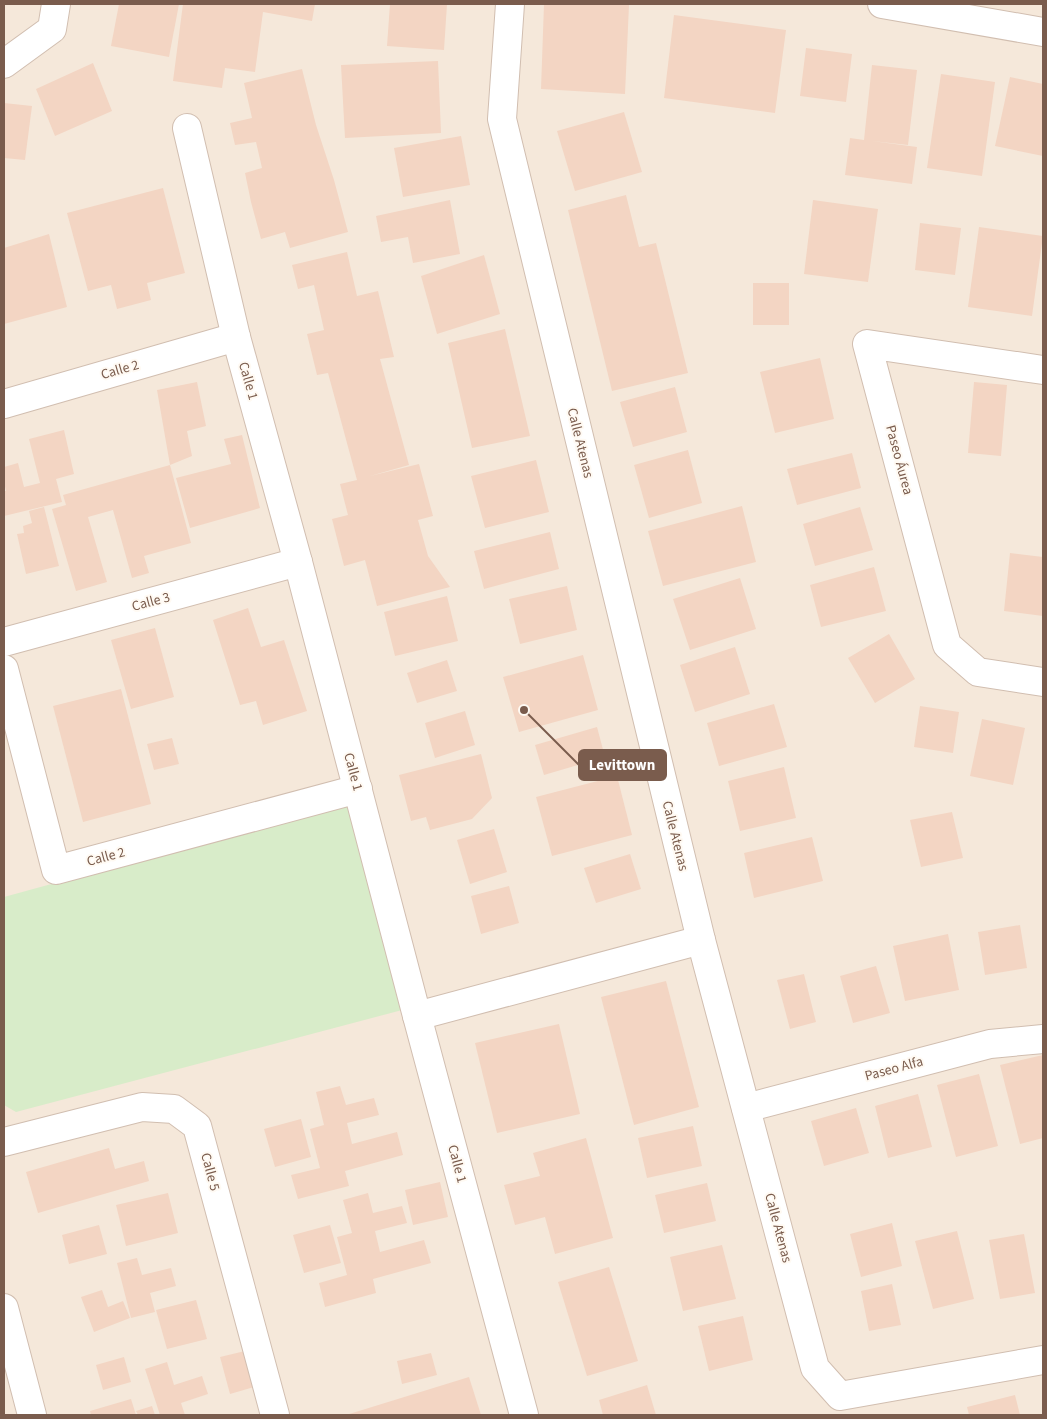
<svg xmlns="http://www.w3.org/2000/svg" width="1047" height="1419" viewBox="0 0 1047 1419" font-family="'Source Sans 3',sans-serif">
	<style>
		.residential { fill: #f5e8da }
		.green { fill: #d8ecc9 }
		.building { fill: #f3d5c3 }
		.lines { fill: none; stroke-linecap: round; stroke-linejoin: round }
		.minor-casing { stroke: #d1beb0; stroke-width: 30 }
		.tertiary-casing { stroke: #d1beb0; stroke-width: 30 }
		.minor { stroke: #fff; stroke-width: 28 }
		.tertiary { stroke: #fff; stroke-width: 28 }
		.labels { text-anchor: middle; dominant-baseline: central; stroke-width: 4; stroke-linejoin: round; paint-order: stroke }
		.street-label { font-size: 14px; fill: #7a5c4d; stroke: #fffaf3 }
		.leader { fill: none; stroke: #7a5c4d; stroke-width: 2 }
		.callout-dot { fill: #7a5c4d; stroke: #fffaf3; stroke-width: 2 }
		.callout { fill: #7a5c4d; stroke: #7a5c4d; stroke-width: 2 }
		.callout-label { font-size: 15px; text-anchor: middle; font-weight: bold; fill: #fff }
	</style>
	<rect width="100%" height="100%" fill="#fdf6ec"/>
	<!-- residential -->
	<rect class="residential" x="4" y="4" width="1039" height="1411"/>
	<!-- green -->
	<polygon class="green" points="351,802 406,1009 16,1112 4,1105 4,897"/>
	<!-- building -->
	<g class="building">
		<polygon points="119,4 179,4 169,57 111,46"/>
		<polygon points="183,4 315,4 312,21 263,12 255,72 225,68 222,88 173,81"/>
		<polygon points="390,4 447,4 444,50 387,46"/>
		<polygon points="544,4 629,5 625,94 541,89"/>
		<polygon points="674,15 786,30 775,113 664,98"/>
		<polygon points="806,48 852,54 846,102 800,96"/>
		<polygon points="438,61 441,133 345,138 341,65"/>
		<polygon points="93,63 112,111 55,136 36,89"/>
		<polygon points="872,65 917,70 908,145 872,141 917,147 912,184 845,175 850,138 864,140"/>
		<polygon points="302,69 316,125 334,180 348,232 290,248 285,232 261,239 251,202 245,173 262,168 256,142 235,145 230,123 252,118 244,83"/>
		<polygon points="941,74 995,82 982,176 927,168"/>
		<polygon points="1010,77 1043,84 1043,156 995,146"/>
		<polygon points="4,103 32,106 25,160 4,158"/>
		<polygon points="624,112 642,172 575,191 557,131"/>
		<polygon points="461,136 470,185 403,197 394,148"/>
		<polygon points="163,188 185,273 147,283 151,300 117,309 111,285 88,291 67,213"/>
		<polygon points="626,195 639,247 656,243 688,373 612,391 568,210"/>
		<polygon points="450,200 460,254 413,263 408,237 381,242 376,216"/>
		<polygon points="813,200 878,209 868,282 804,274"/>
		<polygon points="920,223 961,228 955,275 915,270"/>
		<polygon points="979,227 1043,236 1032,316 968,307"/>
		<polygon points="49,234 67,307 4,324 4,248"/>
		<polygon points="347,252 357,296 378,291 394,357 380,359 409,465 370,476 419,464 433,516 418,520 428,556 450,587 377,606 365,560 344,566 332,519 348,515 340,484 357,480 328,373 317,375 307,334 324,330 314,285 298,289 292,265"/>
		<polygon points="484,255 500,314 437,334 421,276"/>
		<rect x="753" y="283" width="36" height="42"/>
		<polygon points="505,329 530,436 472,448 448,343"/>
		<polygon points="820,358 834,419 775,433 760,372"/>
		<polygon points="197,382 206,426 187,431 192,456 170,465 157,390"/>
		<polygon points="974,382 1007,385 1001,456 968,453"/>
		<polygon points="675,387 687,432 633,447 620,402"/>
		<polygon points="64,430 74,474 56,479 62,502 4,516 4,491 6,491 4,482 4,467 18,463 24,487 40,483 29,439"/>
		<polygon points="242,435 260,508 190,528 176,478 231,464 224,439"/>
		<polygon points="688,450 702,503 649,518 634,465"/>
		<polygon points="852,453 861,488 797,505 787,469"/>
		<polygon points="536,460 549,512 485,528 471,476"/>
		<polygon points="170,465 191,543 144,556 149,573 132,578 113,510 88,517 107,582 76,591 52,509 66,505 63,495"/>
		<polygon points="742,506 756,562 663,586 648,531"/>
		<polygon points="44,507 59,566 26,574 17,534 24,533 23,526 32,523 29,511"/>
		<polygon points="860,507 873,550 815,566 803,524"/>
		<polygon points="550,532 559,569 484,589 474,551"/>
		<polygon points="1010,553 1043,557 1043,616 1004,611"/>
		<polygon points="874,567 886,611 821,627 810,585"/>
		<polygon points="740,578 756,629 690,650 673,599"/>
		<polygon points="567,586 577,630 520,644 509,599"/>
		<polygon points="447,596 458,641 395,656 384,612"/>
		<polygon points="248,608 261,647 284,640 307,711 263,725 256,701 240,705 213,620"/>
		<polygon points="155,628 174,697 131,709 111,640"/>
		<polygon points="889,634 915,679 875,703 848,658"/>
		<polygon points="735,647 750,694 695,712 680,665"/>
		<polygon points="583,655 598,710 519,732 503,677"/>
		<polygon points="447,660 457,691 417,703 407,673"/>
		<polygon points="121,689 151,804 83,822 53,706"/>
		<polygon points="774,704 787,747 719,766 707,723"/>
		<polygon points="920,706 959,712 953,753 914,747"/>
		<polygon points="465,711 475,745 435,758 425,723"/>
		<polygon points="982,719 1025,728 1013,785 970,776"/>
		<polygon points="597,727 605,757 544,775 535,745"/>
		<polygon points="172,738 179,764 154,770 147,744"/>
		<polygon points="481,754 492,798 472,819 430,830 426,817 411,821 399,775"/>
		<polygon points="784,767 796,818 740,831 728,781"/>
		<polygon points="617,776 632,835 552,856 536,797"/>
		<polygon points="952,812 963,858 921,867 910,820"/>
		<polygon points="494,829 507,872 470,884 457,840"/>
		<polygon points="812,837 823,881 754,898 744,853"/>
		<polygon points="630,854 641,889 596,903 584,868"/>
		<polygon points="509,886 519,923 481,934 471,896"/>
		<polygon points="1020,925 1027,968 985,975 978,932"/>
		<polygon points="948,934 959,990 905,1001 893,946"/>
		<polygon points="876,966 890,1013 853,1023 840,976"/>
		<polygon points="804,974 816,1022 790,1029 777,980"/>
		<polygon points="666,981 699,1107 634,1125 601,997"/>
		<polygon points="559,1024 580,1114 497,1133 475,1043"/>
		<polygon points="1043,1055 1043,1138 1020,1144 1000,1065"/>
		<polygon points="979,1074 998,1146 956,1157 937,1085"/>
		<polygon points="340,1086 346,1105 374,1098 379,1115 347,1123 352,1144 397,1132 403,1155 345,1171 349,1186 298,1199 291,1175 320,1168 310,1129 324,1125 316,1092"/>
		<polygon points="918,1094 932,1147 888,1158 875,1106"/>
		<polygon points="856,1108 869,1153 824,1166 811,1121"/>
		<polygon points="301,1119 311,1157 275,1167 264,1129"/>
		<polygon points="693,1126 702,1166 647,1178 638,1138"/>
		<polygon points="586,1138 613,1238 555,1254 545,1217 515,1225 504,1185 540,1176 533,1153"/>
		<polygon points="109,1148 115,1169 144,1161 149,1181 38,1213 26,1172"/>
		<polygon points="440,1182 448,1217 413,1225 405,1190"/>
		<polygon points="707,1183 716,1221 664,1233 655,1195"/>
		<polygon points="168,1193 178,1233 126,1246 116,1205"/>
		<polygon points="368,1193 373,1213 402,1206 407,1223 375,1231 380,1252 424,1240 431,1263 373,1279 376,1293 325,1307 319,1283 347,1275 337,1237 352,1233 343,1200"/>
		<polygon points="892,1223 902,1266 861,1277 850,1234"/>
		<polygon points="99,1225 107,1254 69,1264 62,1235"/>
		<polygon points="330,1225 341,1263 304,1273 293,1235"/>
		<polygon points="957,1231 974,1299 933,1309 915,1241"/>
		<polygon points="1024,1234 1035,1293 1000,1299 989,1240"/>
		<polygon points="722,1245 736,1299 683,1311 670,1257"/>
		<polygon points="137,1258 142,1275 171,1268 176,1286 150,1293 155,1312 131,1318 117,1263"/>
		<polygon points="609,1267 638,1361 587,1376 558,1282"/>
		<polygon points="892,1284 901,1325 869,1331 861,1291"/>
		<polygon points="102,1290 108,1307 123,1301 130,1318 94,1332 81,1297"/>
		<polygon points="196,1300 207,1339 167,1349 156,1310"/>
		<polygon points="743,1316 753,1360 709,1371 698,1326"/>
		<polygon points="245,1351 254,1387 230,1394 220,1357"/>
		<polygon points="431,1353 437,1375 402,1384 397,1361"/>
		<polygon points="124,1357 131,1382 103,1390 96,1365"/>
		<polygon points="167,1362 174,1385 202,1376 208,1394 181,1403 185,1415 160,1415 145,1369"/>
		<polygon points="469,1377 481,1415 346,1415"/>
		<polygon points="647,1385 656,1415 603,1415 599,1400"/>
		<polygon points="1015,1395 1020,1415 969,1415 967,1407"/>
		<polygon points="131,1399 136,1415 91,1415 90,1411"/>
		<polygon points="152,1406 155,1415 138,1415 136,1411"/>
	</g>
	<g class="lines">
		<defs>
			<g id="minor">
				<polyline points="510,4 502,119 701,940 815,1368 840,1396 1043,1360"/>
				<polyline points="4,64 52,29 56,4"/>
				<polyline points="187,128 236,337 298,562 417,1016 524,1415"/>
				<polyline points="1043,370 867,344 947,645 978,672 1043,682"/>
				<polyline points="4,404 236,337"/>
				<polyline points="4,642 298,562"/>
				<polyline points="4,669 56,870 358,789"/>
				<polyline points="417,1016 701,940"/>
				<polyline points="746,1108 990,1044 1043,1039"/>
				<polyline points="4,1142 142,1107 174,1109 197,1126 275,1415"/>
				<polyline points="4,1308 32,1415"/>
			</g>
			<polyline id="tertiary" points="882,4 1043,32"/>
		</defs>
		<!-- minor casing -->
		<use href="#minor" class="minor-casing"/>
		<!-- tertiary casing -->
		<use href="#tertiary" class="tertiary-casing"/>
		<!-- minor -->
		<use href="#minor" class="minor"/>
		<!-- tertiary -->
		<use href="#tertiary" class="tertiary"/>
	</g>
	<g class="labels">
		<!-- street labels -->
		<g class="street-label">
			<text transform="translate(120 370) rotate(-16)">Calle 2</text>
			<text transform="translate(248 381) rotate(74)">Calle 1</text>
			<text transform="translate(580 443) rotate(76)">Calle Atenas</text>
			<text transform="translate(899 460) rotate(75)">Paseo Áurea</text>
			<text transform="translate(151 602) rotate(-15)">Calle 3</text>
			<text transform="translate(353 772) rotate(75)">Calle 1</text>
			<text transform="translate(675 836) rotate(76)">Calle Atenas</text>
			<text transform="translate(106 857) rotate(-15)">Calle 2</text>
			<text transform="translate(894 1069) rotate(-15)">Paseo Alfa</text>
			<text transform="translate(457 1164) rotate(75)">Calle 1</text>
			<text transform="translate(210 1172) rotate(75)">Calle 5</text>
			<text transform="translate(778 1228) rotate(75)">Calle Atenas</text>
		</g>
	</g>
	<!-- callouts -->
	<path class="leader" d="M524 710L579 765"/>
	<circle class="callout-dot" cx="524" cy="710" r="5"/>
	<rect class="callout" x="579" y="750" width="87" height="30" rx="5"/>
	<g class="callout-label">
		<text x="622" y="770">Levittown</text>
	</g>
	<!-- border -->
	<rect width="1047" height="1419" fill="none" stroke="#7a5c4d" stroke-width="10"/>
</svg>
